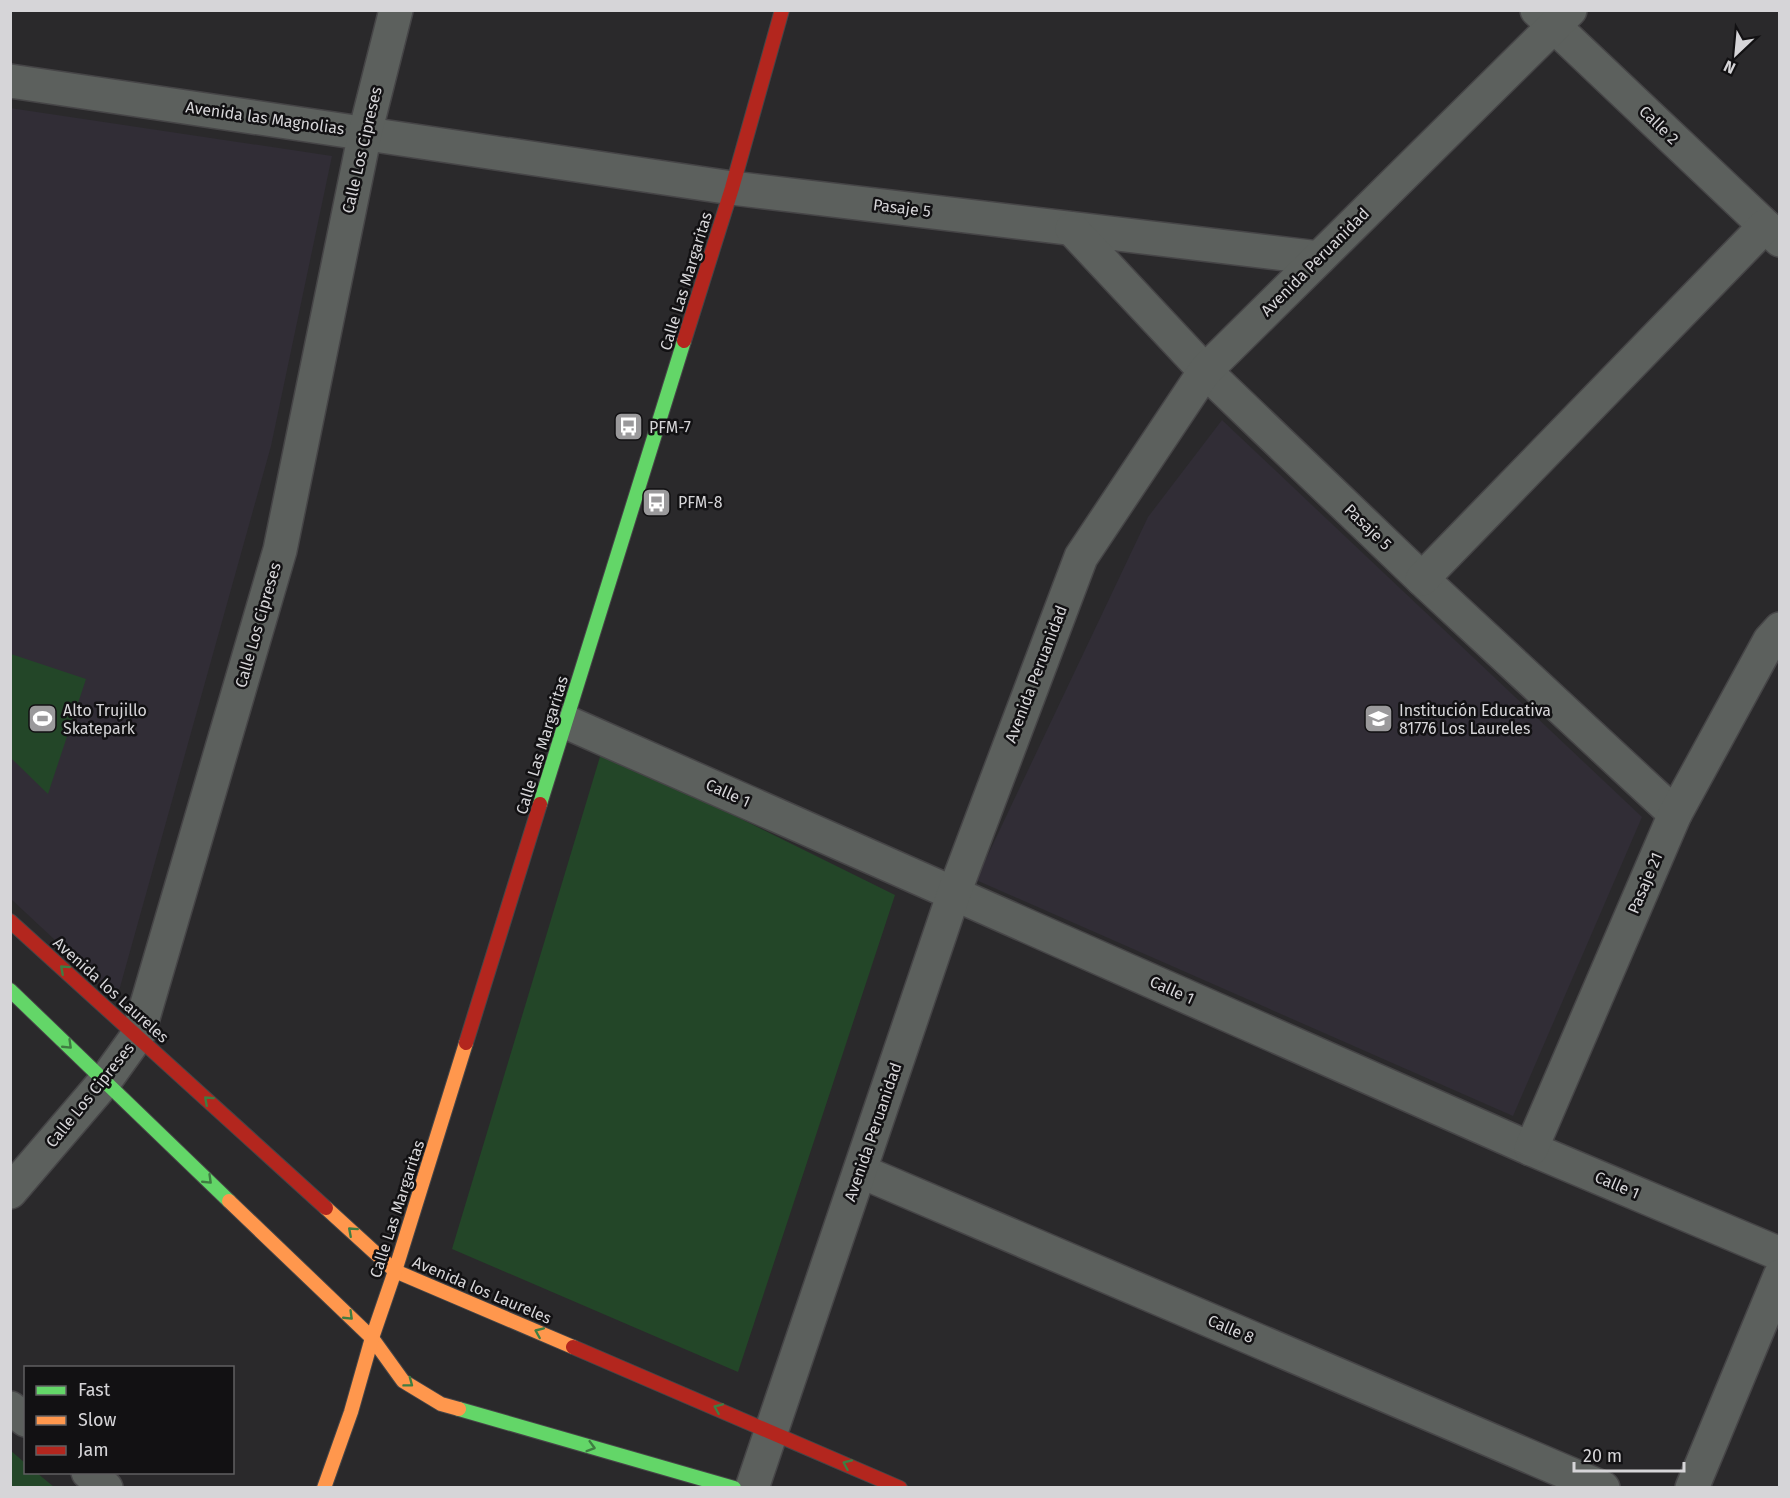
<svg xmlns="http://www.w3.org/2000/svg" width="1790" height="1498" viewBox="0 0 1790 1498" font-family="'Fira Sans',sans-serif">
	<style>
		.built { fill: #312d36 }
		.park { fill: #234628 }
		.lines { fill: none; stroke-linecap: round; stroke-linejoin: round }
		.street-casing { stroke: #464547; stroke-width: 36 }
		.fast-casing { stroke: #464547; stroke-width: 16 }
		.slow-casing { stroke: #464547; stroke-width: 16 }
		.jam-casing { stroke: #464547; stroke-width: 16 }
		.street { stroke: #5c605d; stroke-width: 33 }
		.fast { stroke: #63d668; stroke-width: 14 }
		.slow { stroke: #ff974d; stroke-width: 14 }
		.jam { stroke: #b3261e; stroke-width: 14 }
		.oneway { stroke: #3f7d42 }
		.labels { text-anchor: middle; dominant-baseline: central; stroke-width: 5; stroke-linejoin: round; paint-order: stroke }
		.street-label { font-size: 16px; fill: #d6d5d8; stroke: #121113 }
		.poi-label { font-size: 16px; fill: #d6d5d8; stroke: #121113; text-anchor: start }
	</style>
	<rect width="100%" height="100%" fill="#2a292b"/>
	<!-- built -->
	<g class="built">
		<polygon points="10,108 332,156 271,446 117,998 11,899"/>
		<polygon points="1222,420 1642,817 1513,1116 976,880 1148,517"/>
	</g>
	<!-- park -->
	<g class="park">
		<polygon points="11,654 86,679 48,794 11,758"/>
		<polygon points="602,750 895,895 738,1372 452,1249"/>
		<polygon points="10,1450 25,1463 26,1472 37,1473 54,1487 11,1487"/>
	</g>
	<g class="lines">
		<defs>
			<g id="street">
				<polyline points="1537,10 1780,240"/>
				<polyline points="10,81 732,188 1319,258"/>
				<polyline points="1072,229 1205,371 1422,579 1675,814"/>
				<polyline points="1422,579 1765,226"/>
				<polyline points="566,722 1531,1149 1780,1254"/>
				<polyline points="1531,1149 1675,814 1770,640 1780,629"/>
				<polyline points="860,1171 1603,1488"/>
				<polyline points="10,1192 105,1081 138,1035 280,550 365,133 396,10"/>
				<polyline points="10,1408 26,1420"/>
				<polyline points="88,1472 106,1488"/>
				<polyline points="752,1488 954,893 1081,557 1205,371 1570,10"/>
				<polyline points="1692,1488 1780,1276"/>
			</g>
			<g id="fast">
				<polyline points="540,804 684,341"/>
				<polyline points="10,990 229,1201"/>
				<polyline points="459,1409 734,1488"/>
			</g>
			<g id="slow">
				<polyline points="229,1201 372,1338 403,1381 441,1404 459,1409"/>
				<polyline points="326,1208 395,1271 573,1347"/>
				<polyline points="324,1488 351,1412 372,1338 395,1271 466,1043"/>
			</g>
			<g id="jam">
				<polyline points="684,341 732,188 782,10"/>
				<polyline points="10,921 326,1208"/>
				<polyline points="466,1043 540,804"/>
				<polyline points="573,1347 900,1488"/>
			</g>
		</defs>
		<!-- street casing -->
		<use href="#street" class="street-casing"/>
		<!-- fast casing -->
		<use href="#fast" class="fast-casing"/>
		<!-- slow casing -->
		<use href="#slow" class="slow-casing"/>
		<!-- jam casing -->
		<use href="#jam" class="jam-casing"/>
		<!-- street -->
		<use href="#street" class="street"/>
		<!-- fast -->
		<use href="#fast" class="fast"/>
		<!-- slow -->
		<use href="#slow" class="slow"/>
		<!-- jam -->
		<use href="#jam" class="jam"/>
	</g>
	<!-- one-way arrows -->
	<defs><path id="oneway-chevron" d="M-2-3.5L2.5 0L-2 3.5" fill="none" stroke-width="1.6" stroke-linecap="round" stroke-linejoin="round" transform="scale(1.5)"/></defs>
	<g class="oneway">
		<use href="#oneway-chevron" transform="translate(64 969) rotate(-138)"/>
		<use href="#oneway-chevron" transform="translate(68 1045) rotate(44)"/>
		<use href="#oneway-chevron" transform="translate(208 1100) rotate(-138)"/>
		<use href="#oneway-chevron" transform="translate(208 1180) rotate(44)"/>
		<use href="#oneway-chevron" transform="translate(352 1231) rotate(-138)"/>
		<use href="#oneway-chevron" transform="translate(349 1316) rotate(44)"/>
		<use href="#oneway-chevron" transform="translate(539 1332) rotate(-157)"/>
		<use href="#oneway-chevron" transform="translate(409 1383) rotate(37)"/>
		<use href="#oneway-chevron" transform="translate(718 1408) rotate(-157)"/>
		<use href="#oneway-chevron" transform="translate(591 1447) rotate(16)"/>
		<use href="#oneway-chevron" transform="translate(847 1464) rotate(-156)"/>
	</g>
	<!-- icons -->
	<defs>
		<symbol id="bus-square" viewBox="-11 -11 22 22"><rect x="-9" y="-9" width="18" height="18" rx="4" fill="#9a999b" stroke="#121113"/><path d="M-5-6H5V4H4V6H2V4H-2V6H-4V4H-5ZM-3.5-4V0h7V-4ZM-3.5 1.2v1.5H-2V1.2ZM2 1.2v1.5H3.5V1.2Z" fill="#fff"/></symbol>
		<symbol id="stadium-square" viewBox="-11 -11 22 22"><rect x="-9" y="-9" width="18" height="18" rx="4" fill="#9a999b" stroke="#121113"/><path d="M0-5a6.5 5 0 1 0 0 10a6.5 5 0 1 0 0-10ZM-3.5-1.8h7v3.6h-7Z" fill="#fff"/></symbol>
		<symbol id="school-square" viewBox="-11 -11 22 22"><rect x="-9" y="-9" width="18" height="18" rx="4" fill="#9a999b" stroke="#121113"/><path d="M0-5L7-2L0 1L-7-2ZM-4 1L0 2.5L4 1V4Q0 6-4 4Z" fill="#fff"/></symbol>
	</defs>
	<g fill-rule="evenodd">
		<use href="#bus-square" x="612" y="410" width="33" height="33"/>
		<use href="#bus-square" x="640" y="486" width="33" height="33"/>
		<use href="#stadium-square" x="26" y="702" width="33" height="33"/>
		<use href="#school-square" x="1362" y="702" width="33" height="33"/>
	</g>
	<g class="labels">
		<!-- street labels -->
		<g class="street-label">
			<text transform="translate(265 118) rotate(8)">Avenida las Magnolias</text>
			<text transform="translate(1659 125) rotate(44)">Calle 2</text>
			<text transform="translate(362 150) rotate(-77)">Calle Los Cipreses</text>
			<text transform="translate(902 208) rotate(7)">Pasaje 5</text>
			<text transform="translate(1315 262) rotate(-45)">Avenida Peruanidad</text>
			<text transform="translate(686 281) rotate(-73)">Calle Las Margaritas</text>
			<text transform="translate(1368 527) rotate(44)">Pasaje 5</text>
			<text transform="translate(258 625) rotate(-74)">Calle Los Cipreses</text>
			<text transform="translate(1036 674) rotate(-69)">Avenida Peruanidad</text>
			<text transform="translate(542 745) rotate(-73)">Calle Las Margaritas</text>
			<text transform="translate(728 793) rotate(24)">Calle 1</text>
			<text transform="translate(1645 883) rotate(-67)">Pasaje 21</text>
			<text transform="translate(111 990) rotate(42)">Avenida los Laureles</text>
			<text transform="translate(1172 990) rotate(24)">Calle 1</text>
			<text transform="translate(90 1095) rotate(-51)">Calle Los Cipreses</text>
			<text transform="translate(873 1132) rotate(-71)">Avenida Peruanidad</text>
			<text transform="translate(1617 1185) rotate(23)">Calle 1</text>
			<text transform="translate(397 1209) rotate(-72)">Calle Las Margaritas</text>
			<text transform="translate(482 1290) rotate(23)">Avenida los Laureles</text>
			<text transform="translate(1231 1329) rotate(23)">Calle 8</text>
		</g>
		<!-- poi labels -->
		<g class="poi-label">
			<text x="649" y="427">PFM-7</text>
			<text x="678" y="502">PFM-8</text>
			<text x="63" y="710">Alto Trujillo<tspan x="63" dy="18">Skatepark</tspan></text>
			<text x="1399" y="710">Institución Educativa<tspan x="1399" dy="18">81776 Los Laureles</tspan></text>
		</g>
	</g>
	<!-- border -->
	<rect width="1790" height="1498" fill="none" stroke="#d6d5d8" stroke-width="24"/>
	<!-- legend -->
	<rect x="24" y="1366" width="210" height="108" fill="#121113" stroke="#605f62" stroke-width="1.5"/>
	<rect x="36" y="1386" width="30" height="9" fill="#63d668" stroke="#605f62" stroke-width="1.5"/>
	<text x="78" y="1396" font-size="18" fill="#d6d5d8">Fast</text>
	<rect x="36" y="1416" width="30" height="9" fill="#ff974d" stroke="#605f62" stroke-width="1.5"/>
	<text x="78" y="1426" font-size="18" fill="#d6d5d8">Slow</text>
	<rect x="36" y="1446" width="30" height="9" fill="#b3261e" stroke="#605f62" stroke-width="1.5"/>
	<text x="78" y="1456" font-size="18" fill="#d6d5d8">Jam</text>
	<!-- north arrow -->
	<g transform="translate(1736 54) rotate(206)" stroke="#121113" stroke-width="4.5" paint-order="stroke">
	<path d="M0-4.5L10 22L0 15L-10 22Z" fill="#d6d5d8"/>
	<text y="-9" font-size="16" font-weight="bold" text-anchor="middle" fill="#d6d5d8">N</text>
	</g>
	<!-- scale -->
	<path d="M1574 1462v9h110v-9" fill="none" stroke="#d6d5d8" stroke-width="3"/>
	<text x="1583" y="1462" font-size="18" fill="#d6d5d8" stroke="#121113" stroke-width="4.5" paint-order="stroke">20 m</text>
</svg>
